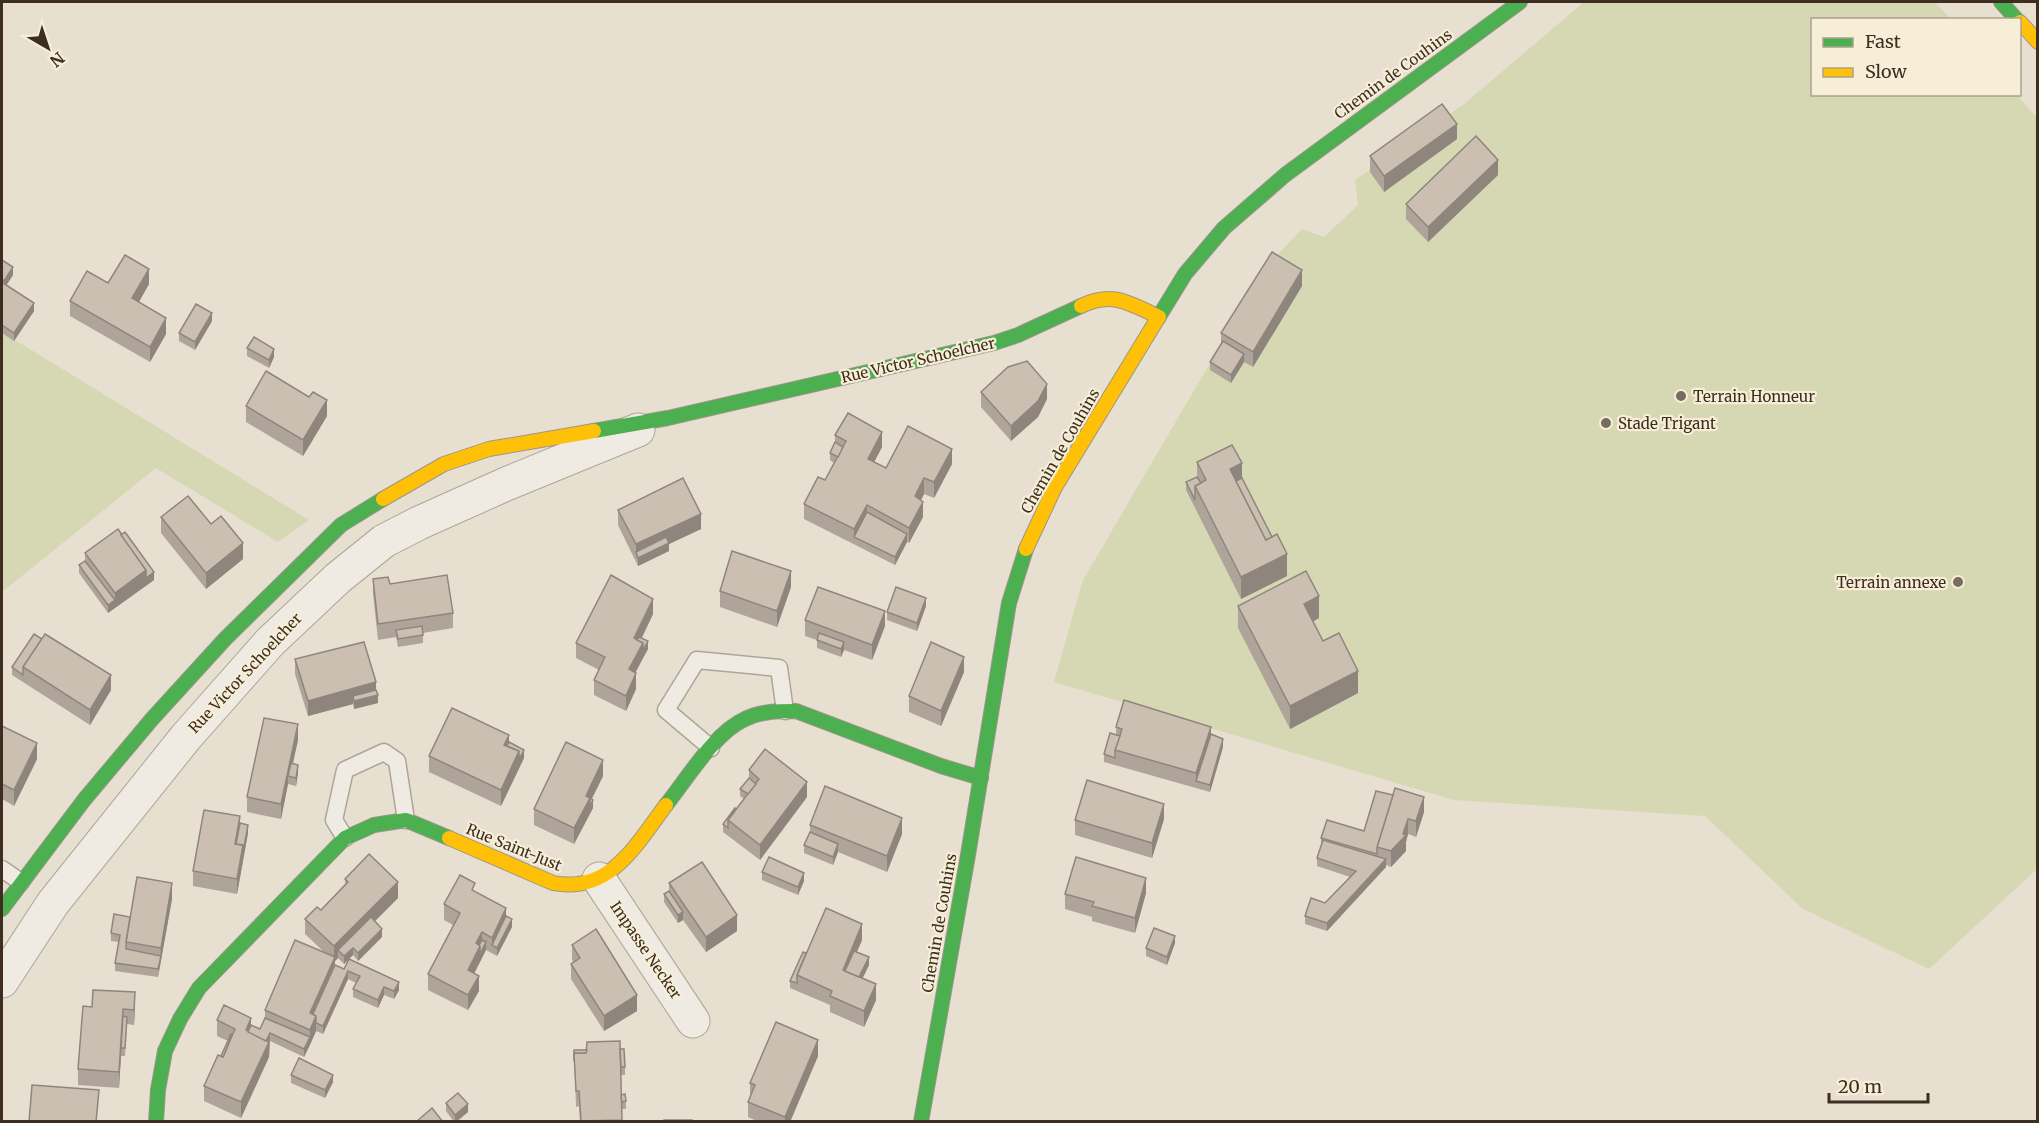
<svg xmlns="http://www.w3.org/2000/svg" width="2039" height="1123" viewBox="0 0 2039 1123" font-family="Merriweather,serif">
	<style>
		.green { fill: #d6d7b3 }
		.lines { fill: none; stroke-linecap: round; stroke-linejoin: round }
		.lane-casing { stroke: #ada599; stroke-width: 19 }
		.street-casing { stroke: #ada599; stroke-width: 35 }
		.fast-casing { stroke: #9c958a; stroke-width: 16 }
		.slow-casing { stroke: #9c958a; stroke-width: 16 }
		.lane { stroke: #efebe3; stroke-width: 16 }
		.street { stroke: #efebe3; stroke-width: 33 }
		.fast { stroke: #4caf50; stroke-width: 14 }
		.slow { stroke: #ffc107; stroke-width: 14 }
		.wall { fill: #afa499; fill-rule: evenodd }
		.shaded-wall { fill: #8e867d }
		.building { fill: #cbbfb2; stroke: #8e867d; stroke-width: 1.5 }
		.poi-dot { fill: #786c5e; stroke: #f7eed8; stroke-width: 2 }
		.labels { text-anchor: middle; dominant-baseline: central; stroke-width: 4.5; stroke-linejoin: round; paint-order: stroke }
		.street-label { font-size: 15px; fill: #3d2e20; stroke: #f7eed8 }
		.poi-label { font-size: 15px; fill: #3d2e20; stroke: #f7eed8; text-anchor: start }
	</style>
	<rect width="100%" height="100%" fill="#e7e0d1"/>
	<!-- green -->
	<g class="green">
		<polygon points="1584,2 1935,2 1951,19 1812,20 1812,94 2017,95 2037,118 2037,869 1929,969 1803,909 1705,816 1454,800 1054,682 1083,580 1267,266 1302,229 1324,237 1358,205 1355,180 1464,104"/>
		<polygon points="2,332 309,520 278,542 156,468 2,592"/>
	</g>
	<g class="lines">
		<defs>
			<g id="lane">
				<polyline points="711,748 666,710 697,660 779,668 785,711"/>
				<polyline points="345,838 334,820 345,770 384,752 397,761 406,820"/>
				<polyline points="2,869 21,882"/>
			</g>
			<g id="street">
				<polyline points="599,879 693,1021"/>
				<polyline points="2,981 53,903 186,737 270,642 338,578 384,541 419,523 506,484 638,430"/>
			</g>
			<g id="fast">
				<polyline points="2001,2 2017,20"/>
				<polyline points="1158,318 1185,274 1224,228 1285,175 1520,2"/>
				<polyline points="594,431 668,418 994,343 1018,335 1081,306"/>
				<path d="M 666,805 C 687,779 714,733 745,719 C 761,711 779,711 796,711 L 941,766 L 981,778"/>
				<polyline points="2,909 84,800 152,719 225,639 341,525 383,499"/>
				<polyline points="156,1122 158,1090 165,1051 180,1019 199,988 345,838 374,825 406,820 449,838"/>
				<polyline points="921,1122 968,855 1009,603 1026,549"/>
			</g>
			<g id="slow">
				<polyline points="2020,22 2038,42"/>
				<path d="M 1081,306 C 1113,291 1129,303 1159,317"/>
				<polyline points="383,499 444,464 489,449 594,431"/>
				<polyline points="1026,549 1055,487 1158,318"/>
				<path d="M 449,838 L 553,883 C 610,894 636,845 666,805"/>
			</g>
		</defs>
		<!-- lane casing -->
		<use href="#lane" class="lane-casing"/>
		<!-- street casing -->
		<use href="#street" class="street-casing"/>
		<!-- fast casing -->
		<use href="#fast" class="fast-casing"/>
		<!-- slow casing -->
		<use href="#slow" class="slow-casing"/>
		<!-- lane -->
		<use href="#lane" class="lane"/>
		<!-- street -->
		<use href="#street" class="street"/>
		<!-- fast -->
		<use href="#fast" class="fast"/>
		<!-- slow -->
		<use href="#slow" class="slow"/>
	</g>
	<!-- wall -->
	<g class="wall">
		<polygon points="1457,139 1384,192 1370,172 1370,156"/>
		<polygon points="1498,175 1428,242 1406,219 1406,204"/>
		<polygon points="2,260 13,275 6,285 34,311 14,341 2,333"/>
		<polygon points="108,283 149,284 139,302 166,334 150,362 70,316 70,301"/>
		<polygon points="1302,286 1253,367 1244,362 1231,383 1210,370 1210,362 1221,343 1221,333"/>
		<polygon points="212,321 195,350 179,341 179,333"/>
		<polygon points="247,348 274,357 269,368 247,356"/>
		<polygon points="981,392 1047,399 1038,417 1011,441 981,407"/>
		<polygon points="309,397 327,416 303,456 246,422 246,406"/>
		<polygon points="835,435 882,447 874,462 886,468 952,464 934,498 924,494 921,500 923,517 909,543 907,542 895,565 804,519 804,504 825,480 834,463 830,460 830,453 835,442"/>
		<polygon points="1197,462 1242,478 1287,576 1241,599 1186,490 1186,482 1197,477"/>
		<polygon points="618,510 701,529 669,544 669,551 638,566 618,525"/>
		<polygon points="161,517 211,524 243,559 206,589 161,533"/>
		<polygon points="85,553 154,580 108,613 79,573 79,565 85,561"/>
		<polygon points="373,579 390,584 453,613 453,628 423,633 423,643 398,647 396,637 378,640 373,594"/>
		<polygon points="791,587 777,627 720,607 720,591"/>
		<polygon points="926,606 917,631 887,620 887,612"/>
		<polygon points="1238,606 1319,618 1313,622 1323,641 1358,693 1290,729 1238,628"/>
		<polygon points="653,614 642,638 648,649 635,673 636,689 626,711 594,695 594,680 599,670 576,658 576,643"/>
		<polygon points="805,620 885,626 872,660 844,650 841,657 817,648 817,640 805,636"/>
		<polygon points="34,634 111,690 90,725 12,675 12,667"/>
		<polygon points="295,659 376,690 378,703 354,709 353,704 308,716 295,674"/>
		<polygon points="964,672 941,726 909,712 909,696"/>
		<polygon points="2,726 37,759 14,806 2,799"/>
		<polygon points="1116,727 1211,734 1223,747 1210,792 1104,762 1104,754 1116,735"/>
		<polygon points="298,740 292,764 298,773 296,786 288,784 281,819 247,812 247,797"/>
		<polygon points="509,742 524,758 501,806 429,772 429,756"/>
		<polygon points="749,770 807,797 760,860 723,832 723,824 744,799 740,796 740,789 749,778"/>
		<polygon points="603,776 592,799 593,808 574,844 534,825 534,809"/>
		<polygon points="1424,812 1416,837 1408,834 1406,842 1406,851 1391,867 1386,865 1386,867 1327,931 1305,924 1305,916 1325,903 1350,877 1317,866 1317,858 1321,846 1321,838 1364,831"/>
		<polygon points="1164,819 1152,858 1075,835 1075,820"/>
		<polygon points="240,824 248,833 237,894 193,886 193,871"/>
		<polygon points="810,825 902,834 887,872 838,852 833,865 804,853 804,845 810,832"/>
		<polygon points="762,872 804,881 798,895 762,880"/>
		<path d="M 345,879 L 398,898 L 375,921 L 382,937 L 358,961 L 353,955 L 349,959 L 399,990 L 394,999 L 384,995 L 378,1008 L 353,997 L 353,989 L 356,983 L 348,979 L 323,1034 L 316,1031 L 304,1057 L 270,1041 L 269,1057 L 241,1118 L 204,1101 L 204,1086 L 221,1056 L 228,1041 L 217,1036 L 217,1020 L 251,1025 L 260,1029 L 265,1018 L 265,1010 L 326,954 L 305,934 L 305,919 L 321,910 L 345,884 ZM 338,958 L 344,964 L 349,959 L 344,969 L 335,965 L 335,961 Z"/>
		<polygon points="669,883 737,931 706,952 683,920 678,923 664,902 664,894 669,891"/>
		<polygon points="475,892 506,916 512,927 497,956 486,950 474,973 479,991 468,1010 428,990 428,974 453,925 444,920 444,904"/>
		<polygon points="1146,893 1135,933 1092,921 1092,917 1065,909 1065,894"/>
		<polygon points="172,899 158,977 115,971 115,963 119,942 111,941 111,933 130,917"/>
		<polygon points="862,940 857,952 869,965 862,979 876,1000 864,1027 830,1012 830,1005 790,988 790,981 806,953"/>
		<polygon points="1175,943 1167,965 1146,956 1146,948"/>
		<polygon points="572,945 626,977 637,1011 604,1031 571,979 571,964 573,962 572,960"/>
		<polygon points="83,1006 135,1007 134,1025 127,1024 125,1056 121,1056 121,1053 119,1088 78,1085 78,1069"/>
		<polygon points="620,1049 625,1067 625,1075 621,1075 621,1095 626,1101 626,1109 622,1109 622,1122 580,1122 579,1106 576,1107 574,1050"/>
		<polygon points="818,1056 790,1122 759,1122 748,1117 748,1102 750,1096 750,1083"/>
		<polygon points="291,1075 333,1082 325,1098 291,1083"/>
		<polygon points="446,1103 468,1112 457,1122 454,1122 446,1111"/>
	</g>
	<!-- shaded-wall -->
	<g class="shaded-wall">
		<polygon points="1457,124 1457,139 1384,192 1384,176"/>
		<polygon points="1498,160 1498,175 1428,242 1428,227"/>
		<polygon points="13,267 13,275 4,289 4,281"/>
		<polygon points="149,269 149,284 132,314 132,298"/>
		<polygon points="1302,270 1302,286 1253,367 1253,352"/>
		<polygon points="34,303 34,311 14,341 14,333"/>
		<polygon points="212,313 212,321 195,350 195,342"/>
		<polygon points="166,318 166,334 150,362 150,347"/>
		<polygon points="274,349 274,357 269,368 269,360"/>
		<polygon points="1244,354 1244,362 1231,383 1231,375"/>
		<polygon points="1047,384 1047,399 1038,417 1011,441 1011,426"/>
		<polygon points="327,400 327,416 303,456 303,440"/>
		<polygon points="882,432 882,447 868,474 868,459"/>
		<polygon points="952,449 952,464 934,498 934,482"/>
		<polygon points="1242,463 1242,486 1233,490 1230,469"/>
		<polygon points="924,478 924,494 915,512 915,496"/>
		<polygon points="923,502 923,517 909,543 909,528"/>
		<polygon points="867,505 867,520 854,537 854,529"/>
		<polygon points="701,514 701,529 669,544 669,551 638,566 638,558 636,552 636,544"/>
		<polygon points="907,534 907,542 895,565 895,557"/>
		<polygon points="243,543 243,559 206,589 206,573"/>
		<polygon points="1287,554 1287,576 1241,599 1241,577"/>
		<polygon points="146,570 154,572 154,580 108,613 108,605 115,600 115,593"/>
		<polygon points="791,571 791,587 777,627 777,611"/>
		<polygon points="1319,596 1319,618 1304,626 1304,604"/>
		<polygon points="926,598 926,606 917,631 917,623"/>
		<polygon points="653,599 653,614 637,647 634,638"/>
		<polygon points="885,611 885,626 872,660 872,645"/>
		<polygon points="648,641 648,649 643,658 643,650"/>
		<polygon points="844,642 844,650 841,657 841,649"/>
		<polygon points="643,643 643,658 629,685 629,669"/>
		<polygon points="964,657 964,672 941,726 941,711"/>
		<polygon points="1358,671 1358,693 1290,729 1290,706"/>
		<polygon points="636,673 636,689 626,711 626,696"/>
		<polygon points="111,675 111,690 90,725 90,710"/>
		<polygon points="376,682 376,696 378,695 378,703 354,709 354,701 353,696 353,704 308,716 308,701"/>
		<polygon points="298,724 298,740 290,777 288,776 288,784 281,819 281,804"/>
		<polygon points="1211,727 1211,742 1196,781 1196,773"/>
		<polygon points="509,735 509,750 504,745"/>
		<polygon points="1223,739 1223,747 1210,792 1210,785"/>
		<polygon points="37,743 37,759 14,806 14,790"/>
		<polygon points="524,750 524,758 501,806 501,790 519,751"/>
		<polygon points="603,760 603,776 590,802 593,800 593,808 574,844 574,828 586,796"/>
		<polygon points="298,765 298,773 296,786 296,778"/>
		<polygon points="807,782 807,797 760,860 760,845"/>
		<polygon points="1424,797 1424,812 1416,837 1416,821"/>
		<polygon points="1164,804 1164,819 1152,858 1152,843"/>
		<polygon points="240,816 240,831 236,852 235,844"/>
		<polygon points="902,818 902,834 887,872 887,856"/>
		<polygon points="1408,819 1408,834 1406,842 1406,851 1391,867 1391,851 1403,834"/>
		<polygon points="248,825 248,833 237,894 237,879 243,845"/>
		<polygon points="838,844 838,852 833,865 833,857"/>
		<polygon points="1386,859 1386,867 1327,931 1327,923"/>
		<polygon points="804,873 804,881 798,895 798,887"/>
		<polygon points="1146,878 1146,893 1135,933 1135,918"/>
		<polygon points="398,882 398,898 342,954 338,950 338,958 335,961 335,973 313,1022 310,1013 334,959 334,946"/>
		<polygon points="172,883 172,899 158,977 161,948"/>
		<polygon points="506,908 506,924 492,945 492,938"/>
		<polygon points="683,912 683,920 678,923 678,915"/>
		<polygon points="737,915 737,931 706,952 706,937"/>
		<polygon points="512,919 512,927 497,956 497,948"/>
		<polygon points="862,924 862,940 845,979 843,970"/>
		<polygon points="382,929 382,937 358,961 358,953"/>
		<polygon points="482,932 482,948 480,951 480,962 468,986 468,970 476,943"/>
		<polygon points="1175,936 1175,943 1167,965 1167,957"/>
		<polygon points="486,942 486,950 480,962 480,954"/>
		<polygon points="353,948 353,955 344,964 344,956"/>
		<polygon points="869,957 869,965 856,992 856,984"/>
		<polygon points="348,971 348,979 323,1034 323,1026"/>
		<polygon points="479,976 479,991 468,1010 468,995"/>
		<polygon points="399,982 399,990 394,999 394,991"/>
		<polygon points="876,984 876,1000 864,1027 864,1011"/>
		<polygon points="384,987 384,995 378,1008 378,1000"/>
		<polygon points="135,992 135,1007 134,1025 134,1010"/>
		<polygon points="637,995 637,1011 604,1031 604,1016"/>
		<polygon points="316,1016 316,1031 310,1045 310,1030"/>
		<polygon points="251,1018 251,1033 246,1030"/>
		<polygon points="123,1024 119,1088 119,1072"/>
		<polygon points="270,1033 269,1057 241,1118 241,1102"/>
		<polygon points="310,1037 310,1045 304,1057 304,1049"/>
		<polygon points="818,1040 818,1056 790,1122 785,1122 785,1117"/>
		<polygon points="333,1075 333,1082 325,1098 325,1090"/>
		<polygon points="468,1104 468,1112 455,1122 455,1115"/>
	</g>
	<!-- building -->
	<g class="building">
		<polygon points="1442,104 1457,124 1384,176 1370,156"/>
		<polygon points="1476,136 1498,160 1428,227 1406,204"/>
		<polygon points="1272,252 1302,270 1253,352 1221,333"/>
		<polygon points="125,255 149,269 132,298 166,318 150,347 70,301 87,271 108,283"/>
		<polygon points="2,260 13,267 4,281 2,279"/>
		<polygon points="3,283 34,303 14,333 2,325 2,285"/>
		<polygon points="196,304 212,313 195,342 179,333"/>
		<polygon points="254,337 274,349 269,360 247,348"/>
		<polygon points="1223,341 1244,354 1231,375 1210,362"/>
		<polygon points="1027,361 1047,384 1038,401 1011,426 981,392 1008,367"/>
		<polygon points="266,371 309,397 313,392 327,400 303,440 246,406"/>
		<polygon points="848,413 882,432 868,459 886,468 908,426 952,449 934,482 924,478 915,496 923,502 909,528 867,505 854,529 804,504 818,477 825,480 846,441 835,435"/>
		<polygon points="835,442 843,447 838,457 830,453"/>
		<polygon points="1232,445 1242,463 1230,469 1266,540 1277,534 1287,554 1241,577 1195,486 1206,480 1197,462"/>
		<polygon points="1197,477 1201,483 1195,486 1195,500 1186,482"/>
		<polygon points="683,478 701,514 636,544 618,510"/>
		<polygon points="1242,478 1272,537 1266,540 1236,481"/>
		<polygon points="188,496 211,524 221,516 243,543 206,573 161,517"/>
		<polygon points="867,512 907,534 895,557 854,537"/>
		<polygon points="118,529 146,570 115,593 85,553"/>
		<polygon points="125,532 154,572 146,578 146,570 121,535"/>
		<polygon points="666,537 669,543 638,558 636,552"/>
		<polygon points="732,551 791,571 777,611 720,591"/>
		<polygon points="85,561 115,600 108,605 79,565"/>
		<polygon points="1306,571 1319,596 1304,604 1323,641 1339,633 1358,671 1290,706 1238,606"/>
		<polygon points="447,575 453,613 378,624 373,579 388,577 390,584"/>
		<polygon points="611,575 653,599 634,638 643,643 629,669 636,673 626,696 594,680 605,657 576,643"/>
		<polygon points="818,587 885,611 872,645 805,620"/>
		<polygon points="896,587 926,598 917,623 887,612"/>
		<polygon points="422,626 423,635 398,639 396,630"/>
		<polygon points="819,633 844,642 841,649 817,640"/>
		<polygon points="34,634 42,639 23,667 23,675 12,667"/>
		<polygon points="45,634 111,675 90,710 23,667"/>
		<polygon points="639,637 648,641 643,650 643,643 637,640"/>
		<polygon points="364,642 376,682 308,701 295,659"/>
		<polygon points="931,642 964,657 941,711 909,696"/>
		<polygon points="376,690 378,695 354,701 353,696"/>
		<polygon points="1124,700 1211,727 1196,773 1115,750 1122,729 1116,727"/>
		<polygon points="452,708 509,735 504,745 519,751 501,790 429,756"/>
		<polygon points="264,718 298,724 281,804 247,797"/>
		<polygon points="2,726 37,743 14,790 2,784"/>
		<polygon points="1110,733 1120,736 1115,750 1115,758 1104,754"/>
		<polygon points="1211,734 1223,739 1210,785 1196,781"/>
		<polygon points="509,742 524,750 519,759 519,751 507,746"/>
		<polygon points="566,742 603,760 586,796 590,798 574,828 534,809"/>
		<polygon points="765,749 807,782 760,845 728,820 759,779 749,770"/>
		<polygon points="291,763 298,765 296,778 288,776"/>
		<polygon points="749,778 756,784 748,794 740,789"/>
		<polygon points="1087,780 1164,804 1152,843 1075,820"/>
		<polygon points="825,786 902,818 887,856 810,825"/>
		<polygon points="1395,788 1424,797 1416,821 1408,819 1403,834 1406,835 1391,851 1377,847"/>
		<polygon points="1376,791 1393,795 1377,847 1377,854 1321,838 1327,820 1364,831"/>
		<polygon points="590,798 593,800 590,806"/>
		<polygon points="735,808 736,809 728,820 728,828 723,824"/>
		<polygon points="204,810 240,816 235,844 243,845 237,879 193,871"/>
		<polygon points="240,823 248,825 243,853 243,845 236,844"/>
		<polygon points="810,832 838,844 833,857 804,845"/>
		<polygon points="1323,840 1386,859 1327,923 1305,916 1311,898 1325,903 1356,871 1317,858"/>
		<polygon points="369,854 398,882 334,946 305,919 317,907 321,910 348,882 345,879"/>
		<polygon points="769,857 804,873 798,887 762,872"/>
		<polygon points="1076,857 1146,878 1135,918 1092,906 1094,902 1065,894"/>
		<polygon points="702,862 737,915 706,937 669,883"/>
		<polygon points="460,875 475,883 472,890 506,908 492,938 482,932 476,943 480,946 468,970 479,976 468,995 428,974 460,913 444,904"/>
		<polygon points="137,877 172,883 161,948 126,942"/>
		<polygon points="669,891 683,912 678,915 664,894"/>
		<polygon points="826,908 862,924 843,970 876,984 864,1011 830,996 832,991 797,975"/>
		<polygon points="114,914 130,917 126,942 126,949 161,956 158,969 115,963 120,935 111,933"/>
		<polygon points="506,916 512,919 497,948 492,945"/>
		<polygon points="371,917 382,929 358,953 353,948 344,956 338,950"/>
		<polygon points="1154,928 1175,936 1167,957 1146,948"/>
		<polygon points="596,929 637,995 604,1016 571,964 580,958 572,945"/>
		<polygon points="295,940 335,957 310,1013 316,1016 310,1030 265,1010"/>
		<polygon points="482,940 486,942 480,954 480,946 479,945"/>
		<polygon points="854,951 869,957 859,977 845,971"/>
		<polygon points="803,952 806,953 797,975 797,983 790,981"/>
		<polygon points="349,959 399,982 394,991 384,987 378,1000 353,989 360,976 348,971 323,1026 316,1023 316,1016 313,1014 335,965 344,969"/>
		<polygon points="93,990 135,992 134,1010 123,1009 119,1072 78,1069 83,1006 92,1007"/>
		<polygon points="224,1005 251,1018 246,1030 269,1042 241,1102 204,1086 218,1055 223,1057 235,1029 217,1020"/>
		<polygon points="123,1016 127,1017 125,1048 121,1048"/>
		<polygon points="265,1018 310,1037 304,1049 270,1033 266,1041 248,1032 251,1025 260,1029"/>
		<polygon points="776,1022 818,1040 785,1117 748,1102 755,1085 750,1083"/>
		<polygon points="231,1034 232,1035 223,1057 221,1056"/>
		<polygon points="620,1041 622,1120 581,1121 579,1091 576,1091 574,1053 586,1053 587,1042"/>
		<polygon points="620,1049 624,1049 625,1067 621,1067"/>
		<polygon points="574,1050 587,1050 586,1053 574,1053 574,1061"/>
		<polygon points="299,1058 333,1075 325,1090 291,1075"/>
		<polygon points="32,1085 99,1090 96,1122 29,1122"/>
		<polygon points="458,1093 468,1104 455,1115 446,1103"/>
		<polygon points="625,1094 626,1101 622,1102 621,1095"/>
		<polygon points="432,1108 443,1122 416,1122"/>
		<polygon points="664,1120 692,1120 692,1121 663,1121"/>
	</g>
	<!-- markers -->
	<g class="poi-dot">
		<circle cx="1681" cy="396" r="6"/>
		<circle cx="1606" cy="423" r="6"/>
		<circle cx="1958" cy="582" r="6"/>
	</g>
	<g class="labels">
		<!-- street labels -->
		<g class="street-label">
			<text transform="translate(1393 74) rotate(-36)">Chemin de Couhins</text>
			<text transform="translate(918 360) rotate(-13)">Rue Victor Schoelcher</text>
			<text transform="translate(1060 451) rotate(-60)">Chemin de Couhins</text>
			<text transform="translate(245 673) rotate(-47)">Rue Victor Schoelcher</text>
			<text transform="translate(514 847) rotate(22)">Rue Saint-Just</text>
			<text transform="translate(939 923) rotate(-80)">Chemin de Couhins</text>
			<text transform="translate(646 950) rotate(56)">Impasse Necker</text>
		</g>
		<!-- poi labels -->
		<g class="poi-label">
			<text x="1693" y="396">Terrain Honneur</text>
			<text x="1618" y="423">Stade Trigant</text>
			<text x="1946" y="582" text-anchor="end">Terrain annexe</text>
		</g>
	</g>
	<!-- border -->
	<rect width="2039" height="1123" fill="none" stroke="#3d2e20" stroke-width="6"/>
	<!-- legend -->
	<rect x="1811" y="18" width="210" height="78" fill="#f7eed8" stroke="#ada18e" stroke-width="1.5"/>
	<rect x="1823" y="38" width="30" height="9" fill="#4caf50" stroke="#ada18e" stroke-width="1.5"/>
	<text x="1865" y="48" font-size="18" fill="#3d2e20">Fast</text>
	<rect x="1823" y="68" width="30" height="9" fill="#ffc107" stroke="#ada18e" stroke-width="1.5"/>
	<text x="1865" y="78" font-size="18" fill="#3d2e20">Slow</text>
	<!-- north arrow -->
	<g transform="translate(48 48) rotate(141)" stroke="#f7eed8" stroke-width="4.5" paint-order="stroke">
	<path d="M0-4.5L10 22L0 15L-10 22Z" fill="#3d2e20"/>
	<text y="-9" font-size="16" font-weight="bold" text-anchor="middle" fill="#3d2e20">N</text>
	</g>
	<!-- scale -->
	<path d="M1829 1093v9h99v-9" fill="none" stroke="#3d2e20" stroke-width="3"/>
	<text x="1838" y="1093" font-size="18" fill="#3d2e20" stroke="#f7eed8" stroke-width="4.5" paint-order="stroke">20 m</text>
</svg>
